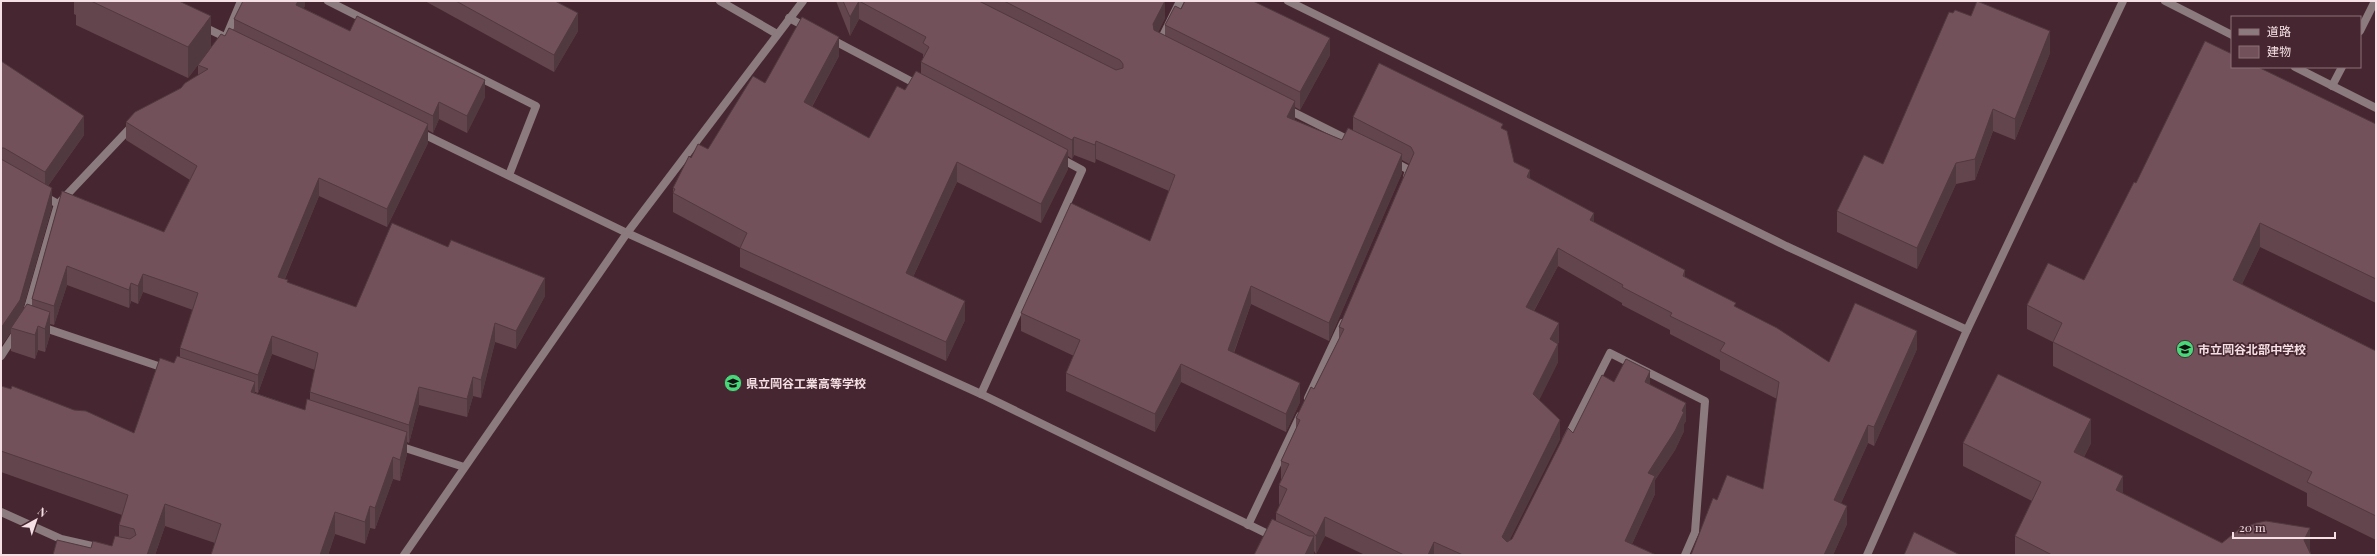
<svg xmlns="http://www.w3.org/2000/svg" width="2377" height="556" viewBox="0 0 2377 556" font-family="'Playfair Display','Noto Sans JP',serif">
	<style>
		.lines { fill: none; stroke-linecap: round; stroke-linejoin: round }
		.service { stroke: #8b7a7e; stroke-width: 8 }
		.minor { stroke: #8b7a7e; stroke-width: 8 }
		.tertiary { stroke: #8b7a7e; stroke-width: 8 }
		.wall { fill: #63464d; fill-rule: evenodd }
		.shaded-wall { fill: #50393f }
		.building { fill: #73515a; stroke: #50393f }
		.labels { text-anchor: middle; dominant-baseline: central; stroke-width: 3.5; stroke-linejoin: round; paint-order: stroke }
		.poi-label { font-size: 12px; font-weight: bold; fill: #f5e0e5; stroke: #462731; text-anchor: start }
	</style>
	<rect width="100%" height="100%" fill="#462731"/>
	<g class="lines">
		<!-- service -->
		<g class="service">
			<polyline points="328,1 536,106 509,175"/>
			<polyline points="1288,1 1786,246 1967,330"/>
			<polyline points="226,37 241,1"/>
		</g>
		<!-- minor -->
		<g class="minor">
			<polyline points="720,1 777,34"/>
			<polyline points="2165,1 2232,35"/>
			<polyline points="789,18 808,28"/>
			<polyline points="202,26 229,39"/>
			<polyline points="2360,31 2375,1"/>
			<polyline points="829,38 920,86"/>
			<polyline points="1159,44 1180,1"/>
			<polyline points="2295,67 2376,108"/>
			<polyline points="2332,86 2342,67"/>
			<polyline points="1287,109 1353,142"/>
			<polyline points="419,132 627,233 981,394 1274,537"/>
			<polyline points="1392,161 1409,170 1407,177"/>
			<polyline points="61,201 133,125"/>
			<polyline points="26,315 58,204 42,195"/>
			<polyline points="42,327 167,369"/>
			<polyline points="1,356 16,333"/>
			<polyline points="981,394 1082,170 1058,157"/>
			<polyline points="1308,398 1343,323"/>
			<polyline points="1566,440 1610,353 1705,401 1695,532 1685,555"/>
			<polyline points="396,445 464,467"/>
			<polyline points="1,512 61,539 101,548"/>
			<polyline points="1248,525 1300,416"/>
			<polyline points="404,555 627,233 803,1"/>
		</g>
		<!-- tertiary -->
		<polyline class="tertiary" points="1867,555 1967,330 2123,1"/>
	</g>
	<!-- wall -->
	<g class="wall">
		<polygon points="74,1 179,1 211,48 188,78 76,25 76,15 74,14"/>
		<path d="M 305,1 L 305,6 L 303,8 L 485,97 L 467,133 L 439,119 L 433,133 L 428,130 L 428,143 L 387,227 L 319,196 L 285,279 L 288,283 L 356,307 L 545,296 L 516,349 L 495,342 L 481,398 L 473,396 L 467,417 L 419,405 L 409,443 L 407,442 L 407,454 L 400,481 L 393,479 L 375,529 L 370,528 L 365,544 L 335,534 L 328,555 L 211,555 L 215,543 L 165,526 L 155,555 L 53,555 L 91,548 L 112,546 L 119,536 L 119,525 L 122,515 L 1,472 L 1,386 L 134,433 L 174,363 L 180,357 L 180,348 L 193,310 L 143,292 L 138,304 L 131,301 L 129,308 L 67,285 L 54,325 L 50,324 L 50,335 L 45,352 L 38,350 L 35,359 L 11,351 L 11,332 L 1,346 L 1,61 L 84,135 L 48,186 L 52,207 L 22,312 L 32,306 L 32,299 L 62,191 L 164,232 L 190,180 L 126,140 L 126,122 L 181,88 L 198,75 L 198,65 L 225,36 L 234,30 L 234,19 ZM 272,354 L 315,370 L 310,392 L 310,400 L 305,410 L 255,393 L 255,392 L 258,393 Z"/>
		<polygon points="425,1 555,1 578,31 554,72"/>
		<polygon points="836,1 1165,1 1165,18 1158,32 1165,36 1165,25 1181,9 1330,55 1300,110 1295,107 1295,120 1342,140 1353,130 1353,117 1503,130 1514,162 1530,179 1594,222 1685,277 1829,362 1917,349 1874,446 1868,443 1841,503 1847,524 1833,555 1691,555 1717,500 1763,489 1777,399 1720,370 1720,360 1670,334 1670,330 1622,305 1622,303 1558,266 1534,311 1559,342 1558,343 1558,362 1539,400 1560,439 1509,541 1512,539 1573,433 1614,382 1650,385 1686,421 1684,424 1684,431 1675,450 1655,480 1655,494 1632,544 1656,555 1365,555 1325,536 1316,554 1314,551 1314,555 1276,521 1276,513 1280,505 1279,504 1279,485 1281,480 1281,461 1296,429 1296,418 1314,389 1339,339 1339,327 1409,164 1402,160 1402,173 1329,341 1251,304 1234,353 1300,402 1286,432 1181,382 1155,432 1066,391 1066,373 1074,356 1021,331 1021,313 1150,241 1169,191 1096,159 1095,163 1074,155 1072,159 1068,156 1068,169 1041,223 957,182 913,277 965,320 946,361 740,267 740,248 673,212 673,188 691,158 708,149 765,83 839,56 812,107 869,138 905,90 921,73 921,62 923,58 923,54 859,19 850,36"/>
		<polygon points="2050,53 2015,140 1993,131 1975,180 1956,184 1917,269 1837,232 1837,211 1883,164"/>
		<polygon points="2376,124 2376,303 2260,247 2242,284 2376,351 2376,540 2307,506 2307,493 2053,366 2053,342 2027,329 2027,305 2084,280 2136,183"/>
		<polygon points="1963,443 2091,443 2084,457 2123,494 2222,543 2310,551 2311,555 2015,555 2015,536 2032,501 1963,466"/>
	</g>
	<!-- shaded-wall -->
	<g class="shaded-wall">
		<polygon points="298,1 305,1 305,6 296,22 296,5"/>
		<polygon points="859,1 859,19 850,36 850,17"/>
		<polygon points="1165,1 1165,18 1153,43 1153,24"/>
		<polygon points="578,13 578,31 554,72 554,55"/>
		<polygon points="211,16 211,48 188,78 188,47"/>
		<polygon points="2050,31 2050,53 2015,140 2015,119"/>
		<polygon points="839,37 839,56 804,121 804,102"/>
		<polygon points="1330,38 1330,55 1300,110 1300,92"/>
		<polygon points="485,80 485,97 467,133 467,116"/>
		<polygon points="1295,101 1295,119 1287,135 1287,117"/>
		<polygon points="439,102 439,119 433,133 433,116"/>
		<polygon points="1993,109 1993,131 1975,180 1975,159"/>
		<polygon points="84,116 84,135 45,190 45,172"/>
		<polygon points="428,124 428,143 387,227 387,209"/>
		<polygon points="1074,137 1074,155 1072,159 1072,140"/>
		<polygon points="1096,141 1096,159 1095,163 1095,145"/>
		<polygon points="1068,150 1068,169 1041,223 1041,204"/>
		<polygon points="1402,154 1402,173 1329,341 1329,323"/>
		<polygon points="957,162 957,182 906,292 906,273"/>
		<polygon points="1956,163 1956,184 1917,269 1917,248"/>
		<polygon points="1530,170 1530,188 1527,177"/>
		<polygon points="319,178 319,196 278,295 278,277"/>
		<polygon points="52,188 52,207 20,319 11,328 11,332 1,346 1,328"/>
		<polygon points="1594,213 1594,231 1590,220"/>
		<polygon points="2260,223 2260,247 2233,303 2233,280"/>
		<polygon points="1558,248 1558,266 1526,325 1526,307"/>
		<polygon points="67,266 67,285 54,325 54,306"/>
		<polygon points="1685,270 1685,289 1683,276"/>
		<polygon points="143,274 143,292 138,304 138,286"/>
		<polygon points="545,278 545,296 516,349 516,331"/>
		<polygon points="131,283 131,301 129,308 129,290"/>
		<polygon points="1251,286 1251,304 1228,368 1228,350"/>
		<polygon points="965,301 965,320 946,361 946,342"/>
		<polygon points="50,312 50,335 45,352 45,329"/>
		<polygon points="495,323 495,342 481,398 481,380"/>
		<polygon points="1559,323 1559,342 1550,358 1550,339"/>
		<polygon points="38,326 38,350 35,359 35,335"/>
		<polygon points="1917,331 1917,349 1874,446 1874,427"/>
		<polygon points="272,336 272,354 258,393 258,375"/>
		<polygon points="1558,344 1558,362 1533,412 1533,394"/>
		<polygon points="1181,364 1181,382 1155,432 1155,414"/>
		<polygon points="1650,371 1650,390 1645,382"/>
		<polygon points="473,377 473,396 467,417 467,399"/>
		<polygon points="255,382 255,403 251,392"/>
		<polygon points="1300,383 1300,402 1286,432 1286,414"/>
		<polygon points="419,387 419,405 409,443 409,425"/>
		<polygon points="1686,403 1686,421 1684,424 1684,431 1675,450 1655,480 1655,494 1627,555 1625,541 1648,473"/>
		<polygon points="2091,419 2091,443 2074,476 2074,452"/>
		<polygon points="1560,420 1560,439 1502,555 1502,537"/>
		<polygon points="1868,425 1868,443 1834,519 1834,500"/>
		<polygon points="407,432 407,454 400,481 400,460"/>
		<polygon points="393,457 393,479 375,529 375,508"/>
		<polygon points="2123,476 2123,500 2116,490"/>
		<polygon points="165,504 165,526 155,555 147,555"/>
		<polygon points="370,506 370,528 365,544 365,522"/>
		<polygon points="1847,506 1847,524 1833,555 1824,555"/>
		<polygon points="335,512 335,534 328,555 320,555"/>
		<polygon points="1325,517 1325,536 1316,554 1316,536"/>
		<polygon points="2310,528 2310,551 2308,555 2304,540"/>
		<polygon points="1314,536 1314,555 1305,555"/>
		<polygon points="1434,542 1434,555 1428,555"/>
	</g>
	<!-- building -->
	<g class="building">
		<polygon points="91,1 179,1 211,16 188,47"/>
		<polygon points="243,1 298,1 296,5 350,31 357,16 485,80 467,116 439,102 433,116 234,19"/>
		<polygon points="456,1 555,1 578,13 554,55"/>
		<polygon points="843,1 979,1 1116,70 1123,68 1123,64 1120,60 1004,1 1165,1 1153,24 1154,30 1295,101 1287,117 1342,140 1348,128 1402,154 1329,323 1251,286 1228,350 1300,383 1286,414 1181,364 1155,414 1066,373 1080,340 1021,313 1071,203 1150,241 1175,175 1096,141 1095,145 1074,137 1072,140 921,62 929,47 923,43 926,37 859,1 850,17"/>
		<polygon points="1185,1 1253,1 1330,38 1300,92 1165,25 1175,6 1181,9"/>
		<polygon points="1977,1 2050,31 2015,119 1993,109 1975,159 1956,163 1917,248 1837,211 1864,155 1883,164 1949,12 1953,13 1955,10 1971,16"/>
		<polygon points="802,17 839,37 804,102 869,138 897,86 905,90 916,71 1068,150 1041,204 957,162 906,273 965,301 946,342 740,248 747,233 673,193 675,189 673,188 689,156 691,158 698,144 708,149 753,76 765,83"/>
		<polygon points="229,28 428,124 387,209 319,178 278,277 288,280 287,282 356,307 392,223 448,247 451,240 545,278 516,331 495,323 481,380 473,377 467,399 419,387 409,425 310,392 318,353 272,336 258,375 180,348 198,293 143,274 138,286 131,283 129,290 67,266 54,306 32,299 62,191 164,232 197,166 126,122 135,112 181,88 185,83 208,69 198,65 221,34 225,36"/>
		<polygon points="2205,41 2232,54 2232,67 2258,67 2376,124 2376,279 2260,223 2233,280 2376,351 2376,516 2307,482 2312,472 2053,342 2062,323 2027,305 2048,263 2084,280 2134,182 2136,183"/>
		<polygon points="1,61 84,116 45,172 4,148 1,148"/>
		<polygon points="1379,63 1503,124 1501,128 1507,131 1514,162 1530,170 1527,177 1594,213 1590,220 1685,270 1683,276 1736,303 1734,306 1777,328 1829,362 1855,303 1917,331 1874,427 1868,425 1834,500 1847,506 1824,555 1691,555 1713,498 1717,500 1727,475 1763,489 1779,382 1720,351 1725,343 1670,316 1672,313 1622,287 1623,285 1558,248 1526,307 1559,323 1550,339 1558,344 1533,394 1560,420 1502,537 1507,542 1512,539 1568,428 1573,433 1602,375 1614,382 1626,359 1650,371 1645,382 1686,403 1682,411 1684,412 1675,431 1648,473 1655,476 1625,541 1656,555 1463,555 1434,542 1428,555 1404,555 1325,517 1316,536 1313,532 1276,513 1287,489 1279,485 1289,464 1281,461 1300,420 1296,418 1311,387 1314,389 1344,329 1339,327 1414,153 1411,147 1353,117"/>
		<polygon points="1,159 52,188 20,300 1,328"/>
		<polygon points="27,304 50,312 45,329 38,326 35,335 11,328"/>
		<polygon points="177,356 255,382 251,392 305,410 307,399 407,432 400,460 393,457 375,508 370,506 365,522 335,512 320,555 211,555 221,524 165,504 147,555 53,555 57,540 91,548 93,541 112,546 115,536 130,539 136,535 134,529 119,525 128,495 1,451 1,386 11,389 12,386 74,410 86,411 134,433 160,358 174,363"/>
		<polygon points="1998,374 2091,419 2074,452 2123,476 2116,490 2222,543 2238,530 2256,523 2266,521 2310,528 2304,540 2311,555 2052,555 2015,536 2041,482 1963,443"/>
		<polygon points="1272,519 1309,536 1314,536 1305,555 1254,555"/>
		<polygon points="1914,532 1960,555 1904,555"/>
	</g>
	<!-- icons -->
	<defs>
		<symbol id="school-disc" viewBox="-11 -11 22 22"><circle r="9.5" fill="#48d779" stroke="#462731"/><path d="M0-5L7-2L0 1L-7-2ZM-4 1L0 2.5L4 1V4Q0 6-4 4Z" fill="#111"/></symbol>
	</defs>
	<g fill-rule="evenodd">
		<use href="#school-disc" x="2175" y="339" width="20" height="20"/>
		<use href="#school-disc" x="723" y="373" width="20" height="20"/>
	</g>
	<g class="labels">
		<!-- poi labels -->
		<g class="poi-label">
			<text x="2198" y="349">市立岡谷北部中学校</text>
			<text x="746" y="383">県立岡谷工業高等学校</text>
		</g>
	</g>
	<!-- border -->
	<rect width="2377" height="556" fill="none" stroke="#f5e0e5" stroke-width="4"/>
	<!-- legend -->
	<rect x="2231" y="16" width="130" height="52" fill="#462731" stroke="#8c7179"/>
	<rect x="2239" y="29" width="20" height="6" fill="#8b7a7e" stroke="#8c7179"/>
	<text x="2267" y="36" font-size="12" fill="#f5e0e5">道路</text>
	<rect x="2239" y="46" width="20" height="12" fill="#73515a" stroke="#8c7179"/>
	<text x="2267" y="56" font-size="12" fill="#f5e0e5">建物</text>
	<!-- north arrow -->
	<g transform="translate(36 520) rotate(40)" stroke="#462731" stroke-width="3" paint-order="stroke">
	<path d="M0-3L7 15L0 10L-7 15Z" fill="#f5e0e5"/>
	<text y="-6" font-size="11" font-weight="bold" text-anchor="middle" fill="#f5e0e5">N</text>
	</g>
	<!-- scale -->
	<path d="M2233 532v6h102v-6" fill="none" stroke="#f5e0e5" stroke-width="2"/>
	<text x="2239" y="532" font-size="12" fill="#f5e0e5" stroke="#462731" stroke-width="3" paint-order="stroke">20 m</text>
</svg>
